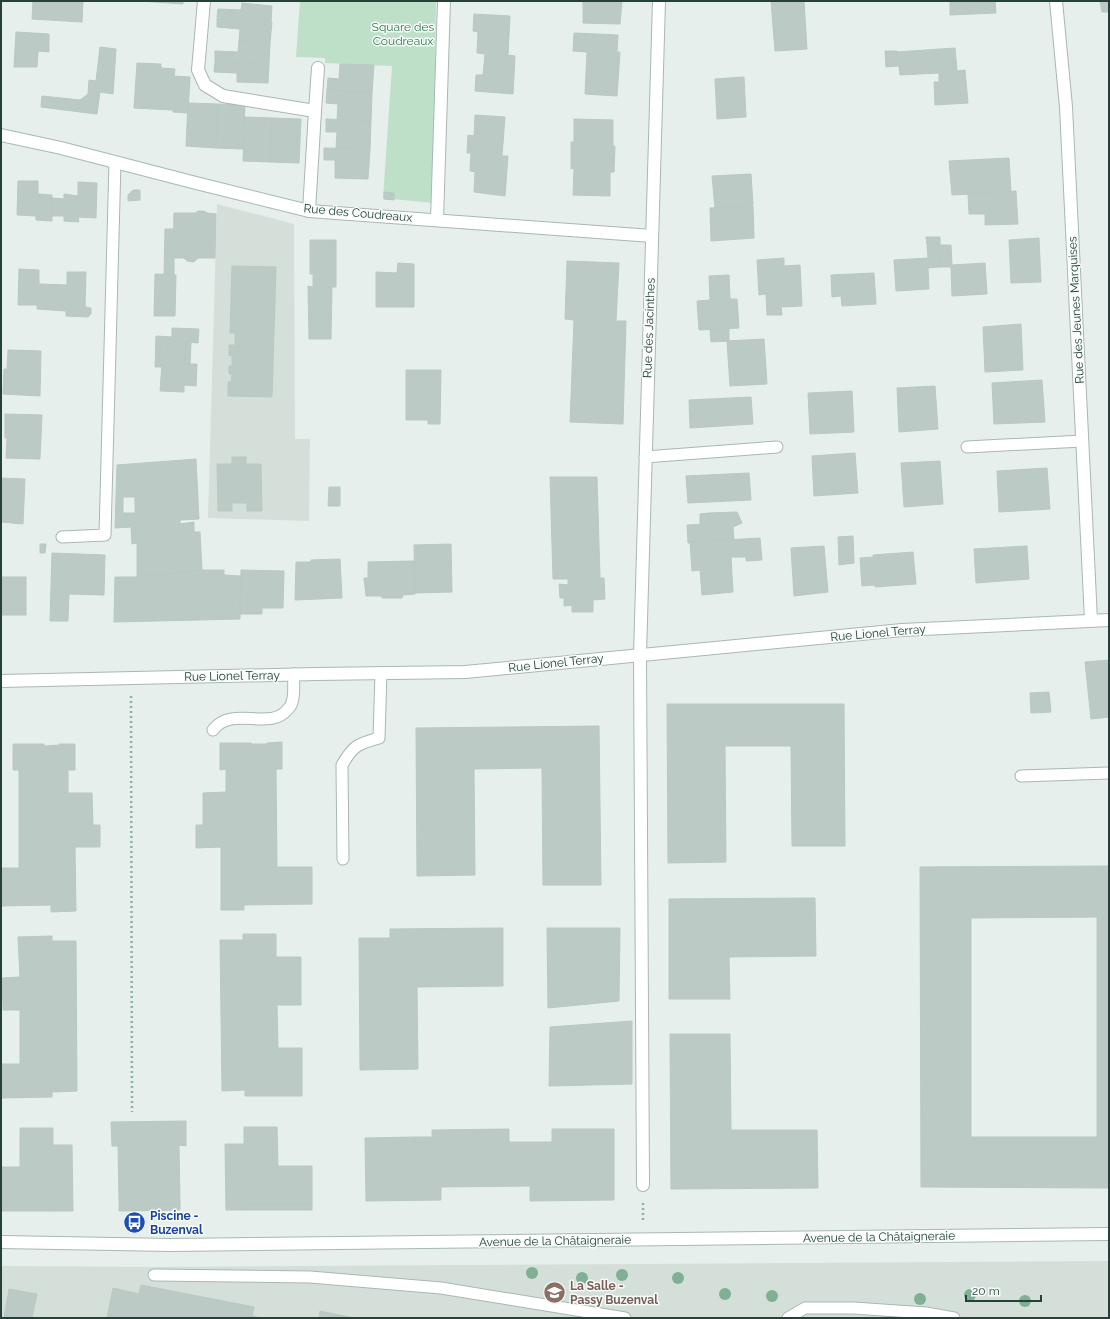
<svg xmlns="http://www.w3.org/2000/svg" width="1110" height="1319" viewBox="0 0 1110 1319" font-family="Raleway,sans-serif">
	<style>
		.built { fill: #d4dfda }
		.green { fill: #bfe0c8 }
		.building { fill: #bbcac4; stroke: #b8c9c2; fill-rule: evenodd }
		.lines { fill: none; stroke-linecap: round; stroke-linejoin: round }
		.service-casing { stroke: #a8b8b2; stroke-width: 13 }
		.pedestrian-casing { stroke: #a8b8b2; stroke-width: 14 }
		.minor-casing { stroke: #a8b8b2; stroke-width: 14 }
		.path { stroke: #86b3a5; stroke-width: 2.5; stroke-dasharray: 2 3; stroke-linecap: butt }
		.service { stroke: #fff; stroke-width: 11 }
		.pedestrian { stroke: #fff; stroke-width: 12 }
		.minor { stroke: #fff; stroke-width: 12 }
		.tree { fill: #80af93 }
		.labels { text-anchor: middle; dominant-baseline: central; stroke-width: 3; stroke-linejoin: round; paint-order: stroke }
		.park-label { font-size: 12px; fill: #2d7a4b; stroke: #f7fbf9 }
		.street-label { font-size: 12px; fill: #24423a; stroke: #f7fbf9 }
		.transit-label { font-size: 12px; font-weight: bold; fill: #164399; stroke: #f7fbf9; text-anchor: start }
		.education-label { font-size: 12px; font-weight: bold; fill: #785e54; stroke: #f7fbf9; text-anchor: start }
	</style>
	<rect width="100%" height="100%" fill="#e6efeb"/>
	<!-- built -->
	<g class="built">
		<polygon points="217,204 294,224 295,439 310,439 309,521 208,518"/>
		<polygon points="1109,1261 1109,1318 1,1318 1,1266 152,1267"/>
	</g>
	<!-- green -->
	<polygon class="green" points="300,1 436,1 433,203 383,198 392,66 325,63 325,58 296,57"/>
	<!-- building -->
	<g class="building">
		<polygon points="33,1 83,1 82,22 32,19"/>
		<polygon points="140,1 183,1 183,4"/>
		<polygon points="583,1 622,1 620,24 583,23"/>
		<polygon points="771,1 804,1 807,49 775,51"/>
		<polygon points="950,1 995,1 996,13 950,15"/>
		<polygon points="1100,1 1109,1 1109,12 1102,12"/>
		<polygon points="242,3 272,6 271,22 217,17 218,9 241,10"/>
		<polygon points="474,14 510,16 508,55 515,56 513,94 475,91 476,75 483,75 485,54 477,53 478,32 473,31"/>
		<polygon points="217,18 272,22 270,43 239,41 240,29 217,27"/>
		<polygon points="16,32 49,34 49,52 38,51 37,67 14,67"/>
		<polygon points="574,33 618,35 617,52 620,52 617,96 585,94 587,52 573,51"/>
		<polygon points="239,41 270,43 269,64 215,62 215,51 238,52"/>
		<polygon points="100,47 116,49 113,94 100,92 97,114 96,114 96,81"/>
		<polygon points="955,48 957,71 965,70 968,103 935,105 934,82 939,82 939,73 900,75 897,52"/>
		<polygon points="885,51 897,51 898,66 886,67"/>
		<polygon points="215,62 269,64 268,83 237,82 237,73 214,72"/>
		<polygon points="137,63 161,64 161,68 175,69 174,76 190,77 188,113 173,112 173,110 134,108"/>
		<polygon points="340,64 374,65 372,93 327,90 328,78 339,79"/>
		<polygon points="744,77 746,117 717,119 715,79"/>
		<polygon points="89,80 96,81 96,114 41,107 42,96 80,100 88,94"/>
		<polygon points="327,90 372,93 371,121 337,120 338,104 326,103"/>
		<polygon points="188,103 218,104 216,148 186,146"/>
		<polygon points="218,104 245,105 243,149 216,148"/>
		<polygon points="475,115 505,117 502,156 508,156 505,196 474,192 475,172 470,171 471,153 467,153 468,135 474,136"/>
		<polygon points="245,117 272,118 270,162 243,161"/>
		<polygon points="272,118 301,119 299,163 270,162"/>
		<polygon points="326,119 371,121 370,149 336,148 337,132 326,132"/>
		<polygon points="574,119 613,120 613,146 615,146 614,172 610,172 610,196 573,195 574,168 571,169 571,142 574,142"/>
		<polygon points="324,148 370,149 368,179 335,178 335,160 324,160"/>
		<polygon points="1009,158 1011,192 952,195 949,161"/>
		<polygon points="751,174 753,205 715,208 712,176"/>
		<polygon points="18,181 38,181 38,194 52,195 52,221 36,220 36,216 17,215"/>
		<polygon points="78,182 97,183 96,218 78,217 79,222 64,221 64,194 78,196"/>
		<polygon points="133,190 140,190 140,200 128,201 128,195"/>
		<polygon points="1016,191 1018,224 985,225 985,214 969,214 968,194"/>
		<polygon points="384,192 394,193 394,200 384,199"/>
		<polygon points="52,198 64,199 64,216 52,216"/>
		<polygon points="753,206 754,238 711,241 710,208"/>
		<polygon points="198,211 204,211 207,213 216,214 215,258 198,258 194,262 187,261 184,258 173,258 174,213 196,213"/>
		<polygon points="165,229 174,229 174,275 164,274"/>
		<polygon points="926,237 940,237 940,245 927,245"/>
		<polygon points="1039,238 1041,282 1011,283 1009,240"/>
		<polygon points="310,240 333,240 332,274 326,274 326,287 332,286 331,339 309,339 308,286 313,287 313,274 310,274"/>
		<polygon points="333,240 336,240 336,287 326,287 326,274 332,274"/>
		<polygon points="938,245 951,245 952,265 985,263 987,294 952,296 951,267 939,267"/>
		<polygon points="938,245 939,267 928,268 929,289 896,291 894,260 928,258 927,246"/>
		<polygon points="784,258 784,266 800,265 802,306 781,307 782,315 767,315 766,294 759,295 757,260"/>
		<polygon points="567,261 619,263 616,321 626,321 623,424 570,422 574,320 565,319"/>
		<polygon points="398,263 414,264 414,307 376,307 376,272 397,273"/>
		<polygon points="232,266 276,267 272,397 228,396 228,382 231,382 232,374 229,374 229,366 232,366 232,355 229,356 229,345 235,345 235,333 230,333"/>
		<polygon points="19,269 39,270 39,284 67,285 67,272 86,272 85,307 91,308 91,314 88,317 66,316 66,311 37,309 37,305 18,305"/>
		<polygon points="874,273 876,304 842,306 841,296 832,297 831,275"/>
		<polygon points="155,274 176,275 175,316 154,316"/>
		<polygon points="729,275 730,299 737,299 739,328 699,330 697,301 710,300 709,276"/>
		<polygon points="1021,324 1023,370 985,372 983,327"/>
		<polygon points="172,328 199,329 198,343 186,342 185,364 197,364 196,386 184,385 184,392 160,391 162,364 159,364 160,340 172,340"/>
		<polygon points="729,328 729,341 711,342 710,329"/>
		<polygon points="156,336 172,337 172,340 160,340 159,364 162,364 162,367 155,367"/>
		<polygon points="764,339 767,384 730,386 727,341"/>
		<polygon points="186,342 191,343 190,364 185,364"/>
		<polygon points="8,350 41,351 40,396 3,394 4,369 7,369"/>
		<polygon points="406,370 441,370 440,424 428,424 428,420 406,420"/>
		<polygon points="1042,380 1045,422 994,424 992,383"/>
		<polygon points="935,386 938,429 899,432 897,388"/>
		<polygon points="852,391 854,432 810,434 808,393"/>
		<polygon points="751,397 753,424 690,428 689,400"/>
		<polygon points="5,414 42,415 40,459 6,458 7,438 5,438"/>
		<polygon points="855,453 858,493 814,496 812,456"/>
		<rect x="232" y="457" width="14" height="7"/>
		<path d="M 196,459 L 199,519 L 180,520 L 180,524 L 194,522 L 194,532 L 200,532 L 202,570 L 137,577 L 137,543 L 132,544 L 131,527 L 115,528 L 117,465 ZM 123,497 L 135,497 L 135,513 L 123,513 Z"/>
		<polygon points="940,461 943,504 904,507 901,463"/>
		<polygon points="217,464 261,464 262,511 247,511 247,503 232,503 232,511 218,511"/>
		<polygon points="1047,468 1050,509 999,512 997,471"/>
		<polygon points="749,473 751,500 688,503 686,476"/>
		<polygon points="550,477 597,477 600,578 604,578 605,599 593,600 593,612 572,612 572,605 564,606 564,598 560,598 559,584 568,585 568,579 553,579"/>
		<polygon points="1,478 25,479 23,524 1,522"/>
		<polygon points="329,487 340,487 340,506 328,506"/>
		<polygon points="737,512 742,523 733,527 734,540 688,543 687,525 709,524 709,513"/>
		<polygon points="709,513 709,524 700,525 700,514"/>
		<polygon points="853,536 854,563 839,565 838,537"/>
		<polygon points="760,538 762,560 746,561 746,557 731,557 733,592 702,595 700,570 692,571 690,542"/>
		<polygon points="40,544 46,544 45,553 40,553"/>
		<polygon points="451,544 452,592 415,593 414,545"/>
		<polygon points="824,546 828,592 794,596 791,548"/>
		<polygon points="1027,546 1029,579 976,583 974,549"/>
		<polygon points="913,552 916,584 875,587 875,585 862,586 860,558 873,557 873,555"/>
		<polygon points="52,553 105,555 104,595 69,594 68,621 50,621"/>
		<polygon points="340,559 342,598 295,600 296,562 311,562 311,560"/>
		<polygon points="414,561 415,594 403,595 402,598 382,598 382,596 366,596 364,578 368,578 368,562"/>
		<polygon points="202,570 224,570 224,575 241,576 240,619 114,622 115,577 137,577"/>
		<polygon points="241,570 284,571 283,608 262,608 262,614 240,614"/>
		<rect x="1" y="577" width="25" height="38"/>
		<polygon points="1109,660 1109,717 1091,719 1085,662"/>
		<polygon points="1049,692 1051,712 1031,713 1030,693"/>
		<polygon points="667,704 844,704 845,846 792,846 791,746 725,746 726,862 668,863"/>
		<polygon points="599,726 601,885 543,885 542,768 474,769 475,875 417,876 416,728"/>
		<polygon points="282,742 282,769 276,769 277,867 312,867 312,904 244,905 244,910 221,910 221,847 196,848 196,825 203,825 203,793 226,792 226,769 220,770 220,743 251,743 252,744 267,744 267,743"/>
		<polygon points="13,744 44,744 44,746 60,745 59,744 75,744 75,770 68,770 68,793 92,793 93,825 100,825 100,847 75,847 76,911 51,912 51,905 1,906 1,868 19,868 19,770 13,770"/>
		<path d="M 1109,866 L 1109,1188 L 921,1187 L 920,867 ZM 1097,917 L 1097,1137 L 971,1137 L 971,918 Z"/>
		<polygon points="815,898 816,956 729,957 730,999 669,999 669,899"/>
		<polygon points="503,928 503,986 417,987 418,1069 360,1070 359,938 390,938 390,929"/>
		<polygon points="547,928 620,928 619,1001 548,1008"/>
		<polygon points="243,934 276,934 276,957 301,957 301,1005 277,1005 278,1048 302,1048 302,1096 245,1096 245,1090 222,1091 220,940 243,940"/>
		<polygon points="52,936 52,941 76,941 77,1091 52,1092 52,1097 1,1098 1,1064 20,1064 20,1010 3,1010 2,978 20,977 18,937"/>
		<polygon points="632,1021 632,1084 549,1086 550,1027"/>
		<polygon points="670,1034 730,1034 731,1130 817,1130 818,1188 671,1189"/>
		<polygon points="186,1121 186,1146 179,1145 180,1204 132,1205 132,1199 119,1199 118,1146 112,1146 111,1122"/>
		<polygon points="244,1127 277,1127 278,1166 312,1166 312,1204 245,1204 245,1210 226,1210 225,1144 244,1144"/>
		<polygon points="20,1128 53,1128 53,1145 72,1145 73,1211 51,1211 51,1205 1,1205 1,1167 20,1167"/>
		<polygon points="509,1129 509,1142 552,1142 552,1129 614,1129 614,1200 530,1201 530,1186 441,1187 441,1200 366,1201 365,1138 414,1137 415,1143 432,1142 432,1130"/>
		<polygon points="414,1137 432,1137 432,1142 415,1143"/>
		<polygon points="119,1199 132,1199 132,1205 180,1204 180,1210 119,1211"/>
		<rect x="245" y="1204" width="67" height="6"/>
		<rect x="1" y="1205" width="50" height="6"/>
		<polygon points="141,1285 254,1307 252,1316 261,1318 107,1318 113,1288 139,1294"/>
		<polygon points="9,1289 37,1294 32,1318 4,1318"/>
		<polygon points="320,1311 354,1318 319,1318"/>
	</g>
	<g class="lines">
		<defs>
			<g id="service">
				<polyline points="967,447 1082,441"/>
				<polyline points="645,457 777,447"/>
				<polyline points="62,537 105,535 115,162"/>
				<path d="M 213,730 C 231,705 270,731 287,710 C 289,708 292,705 292,702 C 295,694 293,683 294,674"/>
				<polyline points="1021,776 1109,773"/>
				<path d="M 343,859 L 342,765 C 353,746 357,744 379,738 L 381,673"/>
				<polyline points="154,1275 310,1277 441,1288 625,1318"/>
				<polyline points="788,1318 805,1308 854,1308 926,1313 954,1318"/>
			</g>
			<polyline id="pedestrian" points="640,655 643,1185"/>
			<g id="minor">
				<polyline points="204,1 198,70 205,85 223,96 315,111 318,68"/>
				<polyline points="1056,1 1066,107 1091,620"/>
				<polyline points="1,135 61,148 196,183 309,211 652,236"/>
				<polyline points="309,211 315,111"/>
				<polyline points="437,220 444,1"/>
				<polyline points="640,655 659,1"/>
				<polyline points="1,681 317,674 465,672 902,630 1109,620"/>
				<polyline points="1,1242 171,1245 1109,1234"/>
			</g>
		</defs>
		<!-- service casing -->
		<use href="#service" class="service-casing"/>
		<!-- pedestrian casing -->
		<use href="#pedestrian" class="pedestrian-casing"/>
		<!-- minor casing -->
		<use href="#minor" class="minor-casing"/>
		<!-- path -->
		<g class="path">
			<polyline points="131,696 132,1112"/>
			<polyline points="643,1220 643,1203"/>
		</g>
		<!-- service -->
		<use href="#service" class="service"/>
		<!-- pedestrian -->
		<use href="#pedestrian" class="pedestrian"/>
		<!-- minor -->
		<use href="#minor" class="minor"/>
	</g>
	<!-- trees -->
	<g class="tree">
		<circle cx="532" cy="1273" r="6"/>
		<circle cx="622" cy="1275" r="6"/>
		<circle cx="582" cy="1278" r="6"/>
		<circle cx="678" cy="1278" r="6"/>
		<circle cx="725" cy="1294" r="6"/>
		<circle cx="970" cy="1295" r="6"/>
		<circle cx="772" cy="1296" r="6"/>
		<circle cx="920" cy="1299" r="6"/>
		<circle cx="1025" cy="1301" r="6"/>
	</g>
	<!-- icons -->
	<defs>
		<symbol id="bus-disc" viewBox="-11 -11 22 22"><circle r="9.5" fill="#1a4fb4" stroke="#f7fbf9"/><path d="M-5-6H5V4H4V6H2V4H-2V6H-4V4H-5ZM-3.5-4V0h7V-4ZM-3.5 1.2v1.5H-2V1.2ZM2 1.2v1.5H3.5V1.2Z" fill="#fff"/></symbol>
		<symbol id="school-disc" viewBox="-11 -11 22 22"><circle r="9.5" fill="#8d6e63" stroke="#f7fbf9"/><path d="M0-5L7-2L0 1L-7-2ZM-4 1L0 2.5L4 1V4Q0 6-4 4Z" fill="#fff"/></symbol>
	</defs>
	<g fill-rule="evenodd">
		<use href="#bus-disc" x="122" y="1210" width="25" height="25"/>
		<use href="#school-disc" x="542" y="1280" width="25" height="25"/>
	</g>
	<g class="labels">
		<!-- park labels -->
		<g class="park-label">
			<text x="403" y="27">Square des<tspan x="403" dy="14">Coudreaux</tspan></text>
		</g>
		<!-- street labels -->
		<g class="street-label">
			<text transform="translate(358 213) rotate(5)">Rue des Coudreaux</text>
			<text transform="translate(1076 310) rotate(-93)">Rue des Jeunes Marquises</text>
			<text transform="translate(649 328) rotate(-88)">Rue des Jacinthes</text>
			<text transform="translate(878 633) rotate(-5)">Rue Lionel Terray</text>
			<text transform="translate(556 663) rotate(-6)">Rue Lionel Terray</text>
			<text transform="translate(232 676) rotate(-1)">Rue Lionel Terray</text>
			<text transform="translate(879 1237) rotate(-1)">Avenue de la Châtaigneraie</text>
			<text transform="translate(555 1241) rotate(-1)">Avenue de la Châtaigneraie</text>
		</g>
		<!-- transit labels -->
		<g class="transit-label">
			<text x="150" y="1216">Piscine -<tspan x="150" dy="14">Buzenval</tspan></text>
		</g>
		<!-- education labels -->
		<g class="education-label">
			<text x="570" y="1286">La Salle -<tspan x="570" dy="14">Passy Buzenval</tspan></text>
		</g>
	</g>
	<!-- border -->
	<rect width="1110" height="1319" fill="none" stroke="#24423a" stroke-width="4"/>
	<!-- scale -->
	<path d="M966 1295v6h75v-6" fill="none" stroke="#24423a" stroke-width="2"/>
	<text x="972" y="1295" font-size="12" fill="#24423a" stroke="#f7fbf9" stroke-width="3" paint-order="stroke">20 m</text>
</svg>
